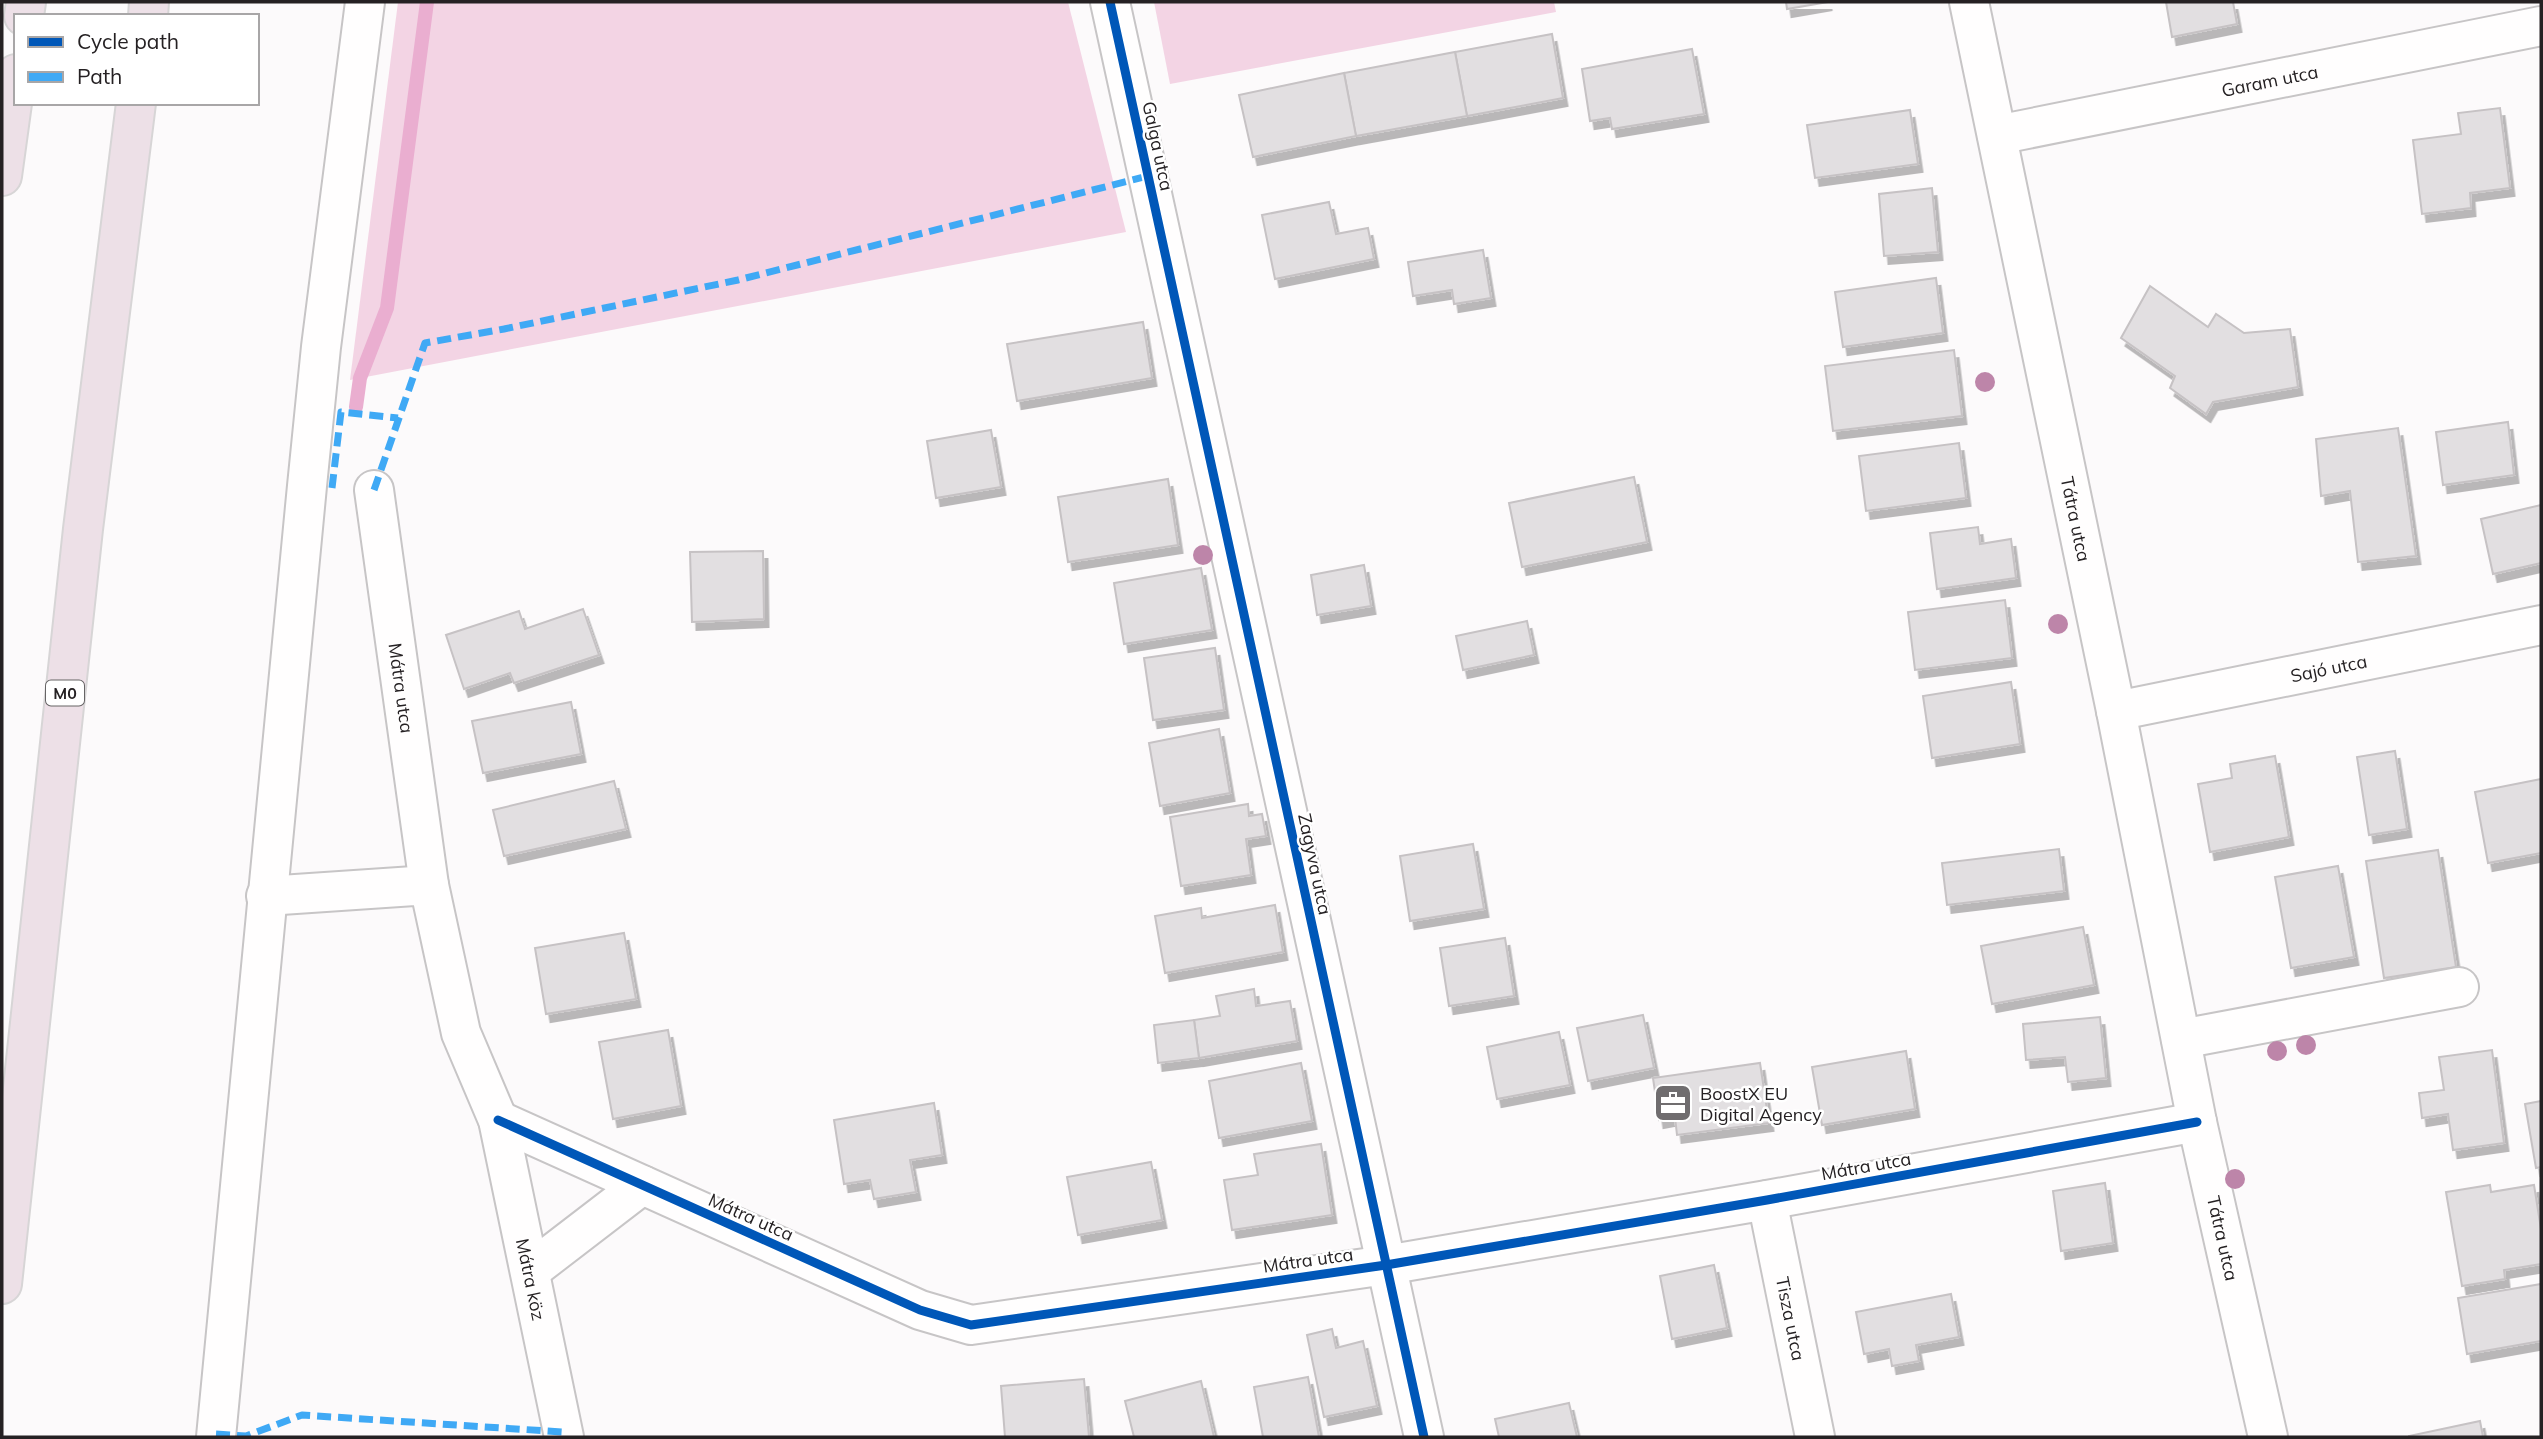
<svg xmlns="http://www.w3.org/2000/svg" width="2543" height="1439" viewBox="0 0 2543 1439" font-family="Mulish,sans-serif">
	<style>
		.green { fill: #f3d4e4 }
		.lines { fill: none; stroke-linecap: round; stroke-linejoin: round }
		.stream { stroke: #eaaed0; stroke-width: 14 }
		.building { fill: #e2dfe1; stroke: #c6c2c4; stroke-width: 2; filter: url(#shadow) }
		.minor-casing { stroke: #c7c5c6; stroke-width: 42 }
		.highway-casing { stroke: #d7d5d6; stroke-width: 42 }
		.minor { stroke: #fffefe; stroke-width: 38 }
		.highway { stroke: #ede0e7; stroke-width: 38 }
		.quiet { stroke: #3fa9f5; stroke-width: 7; stroke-dasharray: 14 7; stroke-linecap: butt }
		.cycleway-casing { stroke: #fff; stroke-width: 13 }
		.cycleway { stroke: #0057b8; stroke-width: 9 }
		.tree { fill: #bd85a9 }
		.labels { text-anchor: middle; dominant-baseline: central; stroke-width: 5; stroke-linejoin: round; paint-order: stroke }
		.shield { fill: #fff; stroke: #666465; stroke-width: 2 }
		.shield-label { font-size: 16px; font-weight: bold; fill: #252123 }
		.street-label { font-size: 18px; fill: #252123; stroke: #fff }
		.poi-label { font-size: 18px; fill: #252123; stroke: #fff; text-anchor: start }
	</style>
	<defs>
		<filter id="shadow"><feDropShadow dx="4.5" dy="8" stdDeviation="0" flood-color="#0004"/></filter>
	</defs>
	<rect width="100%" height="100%" fill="#fcfafb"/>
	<!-- green -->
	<g class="green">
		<polygon points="398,2 1068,2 1126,232 350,380"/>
		<polygon points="1154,2 1554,2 1556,12 1170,84"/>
	</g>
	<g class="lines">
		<!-- stream -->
		<polyline class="stream" points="356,407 360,378 387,308 427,2"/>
	</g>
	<!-- building -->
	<g class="building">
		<polygon points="1786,2 1828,2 1787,9"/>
		<polygon points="2166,2 2233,2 2237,24 2172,37"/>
		<polygon points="1552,34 1563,98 1467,116 1455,52"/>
		<polygon points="1692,49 1704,114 1612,129 1610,118 1590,121 1582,69"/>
		<polygon points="1455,52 1467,116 1356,136 1344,73"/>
		<polygon points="1344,73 1356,136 1253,157 1239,95"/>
		<polygon points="2500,108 2510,188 2470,193 2471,208 2422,214 2413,140 2461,134 2458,113"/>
		<polygon points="1910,110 1918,164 1815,178 1807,125"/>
		<polygon points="1932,188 1938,252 1884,256 1879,194"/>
		<polygon points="1329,202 1336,234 1368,228 1374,259 1275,279 1262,215"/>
		<polygon points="1483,250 1491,298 1454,304 1452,290 1413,296 1408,262"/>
		<polygon points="1936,278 1943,333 1843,347 1835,292"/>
		<polygon points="2150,286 2208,327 2216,314 2244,333 2290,329 2298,387 2213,402 2206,414 2170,388 2175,376 2121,338"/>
		<polygon points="1143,322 1152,378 1017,401 1007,344"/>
		<polygon points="1954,350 1962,416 1833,431 1825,366"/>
		<polygon points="2508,422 2514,475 2443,485 2436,432"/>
		<polygon points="2398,428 2416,556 2358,562 2350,491 2321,496 2316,439"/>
		<polygon points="991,430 1001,487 936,498 927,441"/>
		<polygon points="1959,443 1966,498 1866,511 1859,456"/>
		<polygon points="1634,477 1647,542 1522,567 1509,503"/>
		<polygon points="1168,479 1178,545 1068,562 1058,497"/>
		<polygon points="2541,505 2541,563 2493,574 2481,519"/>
		<polygon points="1978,527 1980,544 2011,539 2016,578 1937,589 1930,533"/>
		<polygon points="763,551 764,619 692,622 690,552"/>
		<polygon points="1364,565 1371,606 1317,615 1311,575"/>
		<polygon points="1201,568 1212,630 1124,644 1114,583"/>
		<polygon points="2005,600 2012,658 1915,670 1908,612"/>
		<polygon points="583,609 599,655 514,683 510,673 464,689 446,635 519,611 525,629"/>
		<polygon points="1527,621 1534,655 1463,670 1456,636"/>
		<polygon points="1215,648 1224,710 1153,720 1144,658"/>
		<polygon points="2011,682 2020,744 1932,758 1923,696"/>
		<polygon points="571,702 581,754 483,773 472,721"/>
		<polygon points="1219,729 1230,793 1160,806 1149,743"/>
		<polygon points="2395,751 2407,829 2369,835 2357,757"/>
		<polygon points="2275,756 2289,837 2210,852 2198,784 2232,778 2230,764"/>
		<polygon points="2541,779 2541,853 2488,863 2475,792"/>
		<polygon points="614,781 626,829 504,856 493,810"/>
		<polygon points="1248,804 1249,816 1262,814 1266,836 1246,839 1251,875 1181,886 1170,817"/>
		<polygon points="1473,844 1484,909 1410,921 1400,856"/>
		<polygon points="2059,849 2064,891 1947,905 1942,863"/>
		<polygon points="2438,850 2456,967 2384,978 2366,861"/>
		<polygon points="2338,866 2354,957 2291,968 2275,877"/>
		<polygon points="1275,905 1283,952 1165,973 1155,916 1201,908 1202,918"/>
		<polygon points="2083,927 2094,985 1992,1004 1981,946"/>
		<polygon points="624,933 636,999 546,1014 535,948"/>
		<polygon points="1505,938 1514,996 1449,1006 1440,948"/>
		<polygon points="1254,989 1256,1006 1290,1001 1297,1041 1199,1058 1194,1020 1220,1016 1216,996"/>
		<polygon points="1643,1015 1654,1068 1588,1081 1577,1028"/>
		<polygon points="2100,1017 2106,1078 2068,1082 2065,1057 2026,1060 2023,1024"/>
		<polygon points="1194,1020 1199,1058 1158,1063 1154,1025"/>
		<polygon points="668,1030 681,1106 613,1119 599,1042"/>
		<polygon points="1559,1032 1570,1085 1497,1099 1487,1047"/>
		<polygon points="2492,1050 2504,1143 2453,1150 2448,1114 2422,1118 2419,1093 2444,1090 2439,1057"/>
		<polygon points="1906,1051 1915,1109 1822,1125 1812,1067"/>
		<polygon points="1301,1063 1312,1121 1219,1138 1209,1081"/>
		<polygon points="1760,1063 1769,1123 1677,1135 1675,1117 1659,1120 1653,1078"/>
		<polygon points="2541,1101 2541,1167 2536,1168 2525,1104"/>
		<polygon points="934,1103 942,1155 910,1160 916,1192 874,1199 870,1180 844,1184 834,1120"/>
		<polygon points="1321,1144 1332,1215 1232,1230 1224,1180 1258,1175 1254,1154"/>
		<polygon points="1151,1162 1162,1220 1078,1235 1067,1177"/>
		<polygon points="2105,1183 2113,1243 2061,1251 2053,1191"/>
		<polygon points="2490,1185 2491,1192 2534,1185 2541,1229 2541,1264 2504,1270 2505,1279 2462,1286 2446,1192"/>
		<polygon points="1714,1265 1727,1328 1672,1339 1660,1276"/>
		<polygon points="2541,1284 2541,1341 2467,1354 2458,1298"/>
		<polygon points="1951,1294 1959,1337 1916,1345 1919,1361 1892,1366 1889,1349 1864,1354 1856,1312"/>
		<polygon points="1332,1329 1336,1348 1363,1341 1377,1406 1324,1417 1307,1335"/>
		<polygon points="1308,1377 1319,1437 1263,1437 1254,1387"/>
		<polygon points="1084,1379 1089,1437 1005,1437 1001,1386"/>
		<polygon points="1201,1381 1214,1437 1134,1437 1125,1401"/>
		<polygon points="1569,1403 1577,1437 1499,1437 1495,1419"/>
		<polygon points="2480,1421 2483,1437 2409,1437 2409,1436"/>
	</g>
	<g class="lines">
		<defs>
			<g id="minor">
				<polyline points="1110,2 1424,1437"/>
				<path id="s1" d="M 1969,2 L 2116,711 L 2197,1122 L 2268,1437"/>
				<path id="s2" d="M 1997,135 L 2541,26"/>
				<path id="s3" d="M 374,490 L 429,885"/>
				<path id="s4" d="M 2116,711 L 2541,625"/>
				<path id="s5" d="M 266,896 L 429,885 L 461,1033 L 498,1120 L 564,1437"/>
				<polyline points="2181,1039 2459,987"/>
				<polyline points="498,1120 920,1310 971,1325 1386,1265 1767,1200 2197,1122"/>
				<path id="s6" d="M 1767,1200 L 1815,1437"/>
				<polyline points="530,1271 642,1185"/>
				<polyline points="216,1437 307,486 321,347 365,2"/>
			</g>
			<g id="highway">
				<polyline points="24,16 26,2"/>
				<polyline points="148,16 149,2"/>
				<polyline points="2,176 16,74"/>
				<polyline points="2,1284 83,529 136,103"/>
			</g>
		</defs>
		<!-- minor casing -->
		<use href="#minor" class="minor-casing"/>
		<!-- highway casing -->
		<use href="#highway" class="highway-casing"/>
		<!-- minor -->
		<use href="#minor" class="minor"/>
		<!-- highway -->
		<use href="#highway" class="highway"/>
		<!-- quiet -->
		<g class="quiet">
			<polyline points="332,488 341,412 398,418"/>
			<polyline points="374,490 425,343 504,329 738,280 1148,176"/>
			<polyline points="216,1434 246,1436 302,1415 563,1432"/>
		</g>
		<defs>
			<g id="cycleway">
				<polyline points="1110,2 1424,1437"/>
				<polyline points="498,1120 920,1310 971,1325 1386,1265 1767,1200 2197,1122"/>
			</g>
		</defs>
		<!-- cycleway casing -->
		<use href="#cycleway" class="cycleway-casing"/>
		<!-- cycleway -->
		<use href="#cycleway" class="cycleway"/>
	</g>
	<!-- trees -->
	<g class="tree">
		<circle cx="1985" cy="382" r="10"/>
		<circle cx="1203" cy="555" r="10"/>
		<circle cx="2058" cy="624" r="10"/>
		<circle cx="2306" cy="1045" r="10"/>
		<circle cx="2277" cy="1051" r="10"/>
		<circle cx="2235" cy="1179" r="10"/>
	</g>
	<!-- icons -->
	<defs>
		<symbol id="office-square" viewBox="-11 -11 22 22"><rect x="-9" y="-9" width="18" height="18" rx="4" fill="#706d6f" stroke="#fff"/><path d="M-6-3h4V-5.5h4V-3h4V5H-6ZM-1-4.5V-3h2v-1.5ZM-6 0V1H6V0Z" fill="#fff"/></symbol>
	</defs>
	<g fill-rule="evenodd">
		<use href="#office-square" x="1651" y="1081" width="44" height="44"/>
	</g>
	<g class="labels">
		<!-- shield labels -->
		<rect class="shield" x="46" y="680.5" width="38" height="25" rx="5"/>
		<g class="shield-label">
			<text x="65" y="693">M0</text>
		</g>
		<!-- street labels -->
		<g class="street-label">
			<text stroke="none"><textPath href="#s2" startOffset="278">Garam utca</textPath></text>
			<text transform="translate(1158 146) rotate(78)">Galga utca</text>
			<text stroke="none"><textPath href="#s1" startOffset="528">Tátra utca</textPath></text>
			<text stroke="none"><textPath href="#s4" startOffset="217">Sajó utca</textPath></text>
			<text stroke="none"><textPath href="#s3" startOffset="200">Mátra utca</textPath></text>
			<text transform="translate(1315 864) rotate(78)">Zagyva utca</text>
			<text transform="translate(1866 1166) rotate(-10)">Mátra utca</text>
			<text transform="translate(751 1217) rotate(24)">Mátra utca</text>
			<text stroke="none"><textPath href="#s1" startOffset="1262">Tátra utca</textPath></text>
			<text transform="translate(1308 1260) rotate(-8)">Mátra utca</text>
			<text stroke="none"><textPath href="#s5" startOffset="572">Mátra köz</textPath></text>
			<text stroke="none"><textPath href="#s6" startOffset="121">Tisza utca</textPath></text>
		</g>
		<!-- poi labels -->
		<g class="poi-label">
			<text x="1700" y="1093">BoostX EU<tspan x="1700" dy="21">Digital Agency</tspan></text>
		</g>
	</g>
	<!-- border -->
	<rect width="2543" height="1439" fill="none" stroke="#252123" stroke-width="7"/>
	<!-- legend -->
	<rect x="14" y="14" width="245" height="91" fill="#ffffff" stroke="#a8a6a7" stroke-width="2"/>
	<rect x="28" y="37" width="35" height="10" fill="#0057b8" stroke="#a8a6a7" stroke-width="2"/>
	<text x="77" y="49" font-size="21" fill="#252123">Cycle path</text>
	<rect x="28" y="72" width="35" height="10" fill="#3fa9f5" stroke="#a8a6a7" stroke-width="2"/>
	<text x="77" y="84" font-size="21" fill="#252123">Path</text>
</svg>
